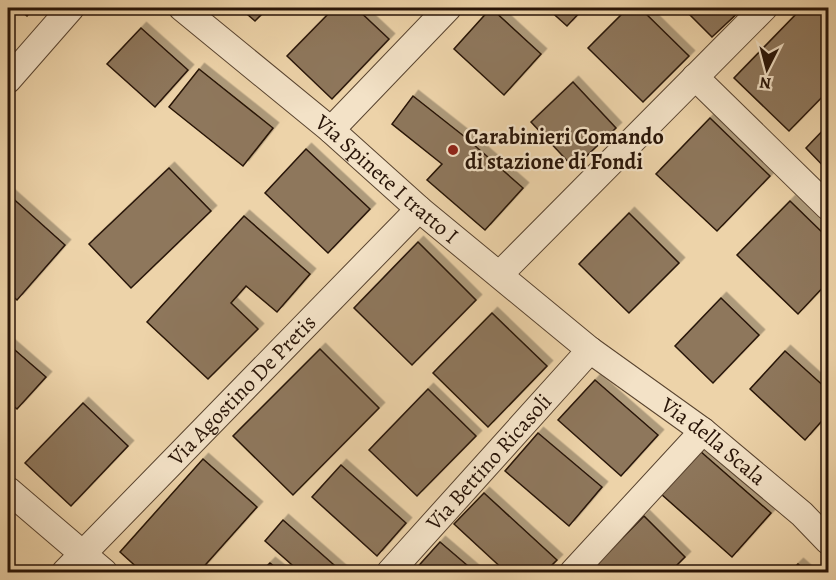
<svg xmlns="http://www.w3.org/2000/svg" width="836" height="580" viewBox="0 0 836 580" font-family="Alegreya,serif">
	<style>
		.building { fill: #8e775b; stroke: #281407; stroke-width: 1.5; filter: url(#shadow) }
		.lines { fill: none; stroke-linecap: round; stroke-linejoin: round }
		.minor-casing { stroke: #594430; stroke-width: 28 }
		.minor { stroke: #f3e2c7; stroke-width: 26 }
		.poi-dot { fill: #8f2418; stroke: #f3e2c7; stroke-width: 2 }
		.labels { text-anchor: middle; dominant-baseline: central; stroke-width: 4.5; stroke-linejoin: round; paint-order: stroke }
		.poi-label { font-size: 22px; font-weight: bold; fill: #281407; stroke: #f3e2c7; text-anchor: start }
		.street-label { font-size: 22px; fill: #281407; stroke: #f3e2c7 }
	</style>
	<defs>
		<filter id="shadow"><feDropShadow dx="5.5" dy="-5.5" stdDeviation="0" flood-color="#0004"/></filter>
	</defs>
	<rect width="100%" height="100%" fill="#edd3a9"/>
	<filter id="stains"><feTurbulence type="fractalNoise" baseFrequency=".00333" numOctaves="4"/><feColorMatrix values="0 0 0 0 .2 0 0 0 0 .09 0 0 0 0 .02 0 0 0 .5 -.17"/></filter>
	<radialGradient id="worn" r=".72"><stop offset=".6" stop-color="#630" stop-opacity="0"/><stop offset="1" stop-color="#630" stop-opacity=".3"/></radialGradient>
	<!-- building -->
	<g class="building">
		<polygon points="17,8 34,8 27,16"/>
		<polygon points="240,8 268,8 255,21"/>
		<polygon points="334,8 356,8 389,39 332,99 287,56"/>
		<polygon points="491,8 541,54 504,95 454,49"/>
		<polygon points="547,8 584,8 567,26"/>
		<polygon points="628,8 640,8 689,56 643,102 588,48"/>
		<polygon points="683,8 743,8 712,37"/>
		<polygon points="802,8 819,8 828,16 828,91 789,131 734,78"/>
		<polygon points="141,28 188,70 155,107 107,64"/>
		<polygon points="199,69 273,128 243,166 169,107"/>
		<polygon points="573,82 616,128 574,168 531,122"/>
		<polygon points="413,96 465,137 523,188 485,230 427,180 442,164 392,124"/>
		<polygon points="710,118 770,176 717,231 656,174"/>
		<polygon points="828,125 828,171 806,148"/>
		<polygon points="306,149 370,209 328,253 265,193"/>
		<polygon points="169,168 211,211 131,288 89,244"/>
		<polygon points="8,194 65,245 17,300 8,292"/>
		<polygon points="790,201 828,238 828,282 798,314 737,255"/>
		<polygon points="629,213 679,263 629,313 579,264"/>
		<polygon points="244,216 310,274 277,312 246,286 231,303 258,329 208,379 147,322"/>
		<polygon points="418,242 476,300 412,365 354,308"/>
		<polygon points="721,298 759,335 713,383 675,346"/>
		<polygon points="492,313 547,366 488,427 433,373"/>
		<polygon points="8,344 46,377 17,409 11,404 8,407"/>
		<polygon points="320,349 379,408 293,495 233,436"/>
		<polygon points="785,351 828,390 828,414 805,440 750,389"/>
		<polygon points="595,380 658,435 621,476 558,420"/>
		<polygon points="428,389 476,436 417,496 369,450"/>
		<polygon points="83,403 128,446 71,506 25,463"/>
		<polygon points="538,433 602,487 569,526 505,471"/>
		<polygon points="700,451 771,513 732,557 661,494"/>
		<polygon points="203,459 257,507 199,572 142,572 120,552"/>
		<polygon points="341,465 406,523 377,556 312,497"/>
		<polygon points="484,493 557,560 545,572 506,572 454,524"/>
		<polygon points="644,516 685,557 670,572 604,572 596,565"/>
		<polygon points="283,520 342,572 300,572 265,541"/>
		<polygon points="440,542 475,572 413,572"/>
		<polygon points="270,563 281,572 261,572"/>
		<polygon points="798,564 807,572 790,572"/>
	</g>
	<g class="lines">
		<defs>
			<g id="minor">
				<path id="s1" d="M 182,8 L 331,130 L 419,209 L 590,350 L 703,431 L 802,514 L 828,541"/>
				<polyline points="695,77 828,207"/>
				<polyline points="8,80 71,8"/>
				<polyline points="331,130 448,8"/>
				<polyline points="500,274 764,8"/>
				<polyline points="8,490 104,572"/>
				<path id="s2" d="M 65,572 L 419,209"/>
				<path id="s3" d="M 390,572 L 590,350"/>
				<polyline points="573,572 703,431"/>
			</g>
		</defs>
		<!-- minor casing -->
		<use href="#minor" class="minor-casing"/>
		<!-- minor -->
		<use href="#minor" class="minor"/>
	</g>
	<!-- markers -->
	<circle class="poi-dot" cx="453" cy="150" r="6"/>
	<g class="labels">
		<!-- poi labels -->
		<g class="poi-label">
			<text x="465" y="137">Carabinieri Comando<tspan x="465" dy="25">di stazione di Fondi</tspan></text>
		</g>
		<!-- street labels -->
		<g class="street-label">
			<text stroke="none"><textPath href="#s1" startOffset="267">Via Spinete I tratto I</textPath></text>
			<text stroke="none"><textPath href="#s2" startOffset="254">Via Agostino De Pretis</textPath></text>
			<text stroke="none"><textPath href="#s1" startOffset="686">Via della Scala</textPath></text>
			<text stroke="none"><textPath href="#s3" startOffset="148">Via Bettino Ricasoli</textPath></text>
		</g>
	</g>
	<!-- margin -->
	<rect width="836" height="580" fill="none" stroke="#edd3a9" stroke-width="30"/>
	<rect x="9" y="9" width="818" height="562" fill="none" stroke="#281407" stroke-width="3"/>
	<rect x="15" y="15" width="806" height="550" fill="none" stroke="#281407" stroke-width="1.5"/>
	<!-- north arrow -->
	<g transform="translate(767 69) rotate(186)" stroke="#f3e2c7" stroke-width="4.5" paint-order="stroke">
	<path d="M0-4.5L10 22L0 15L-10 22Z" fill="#281407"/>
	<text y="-9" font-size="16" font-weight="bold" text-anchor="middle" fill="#281407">N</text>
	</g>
	<rect width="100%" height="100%" filter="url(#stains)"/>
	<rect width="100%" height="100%" fill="url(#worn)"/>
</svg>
